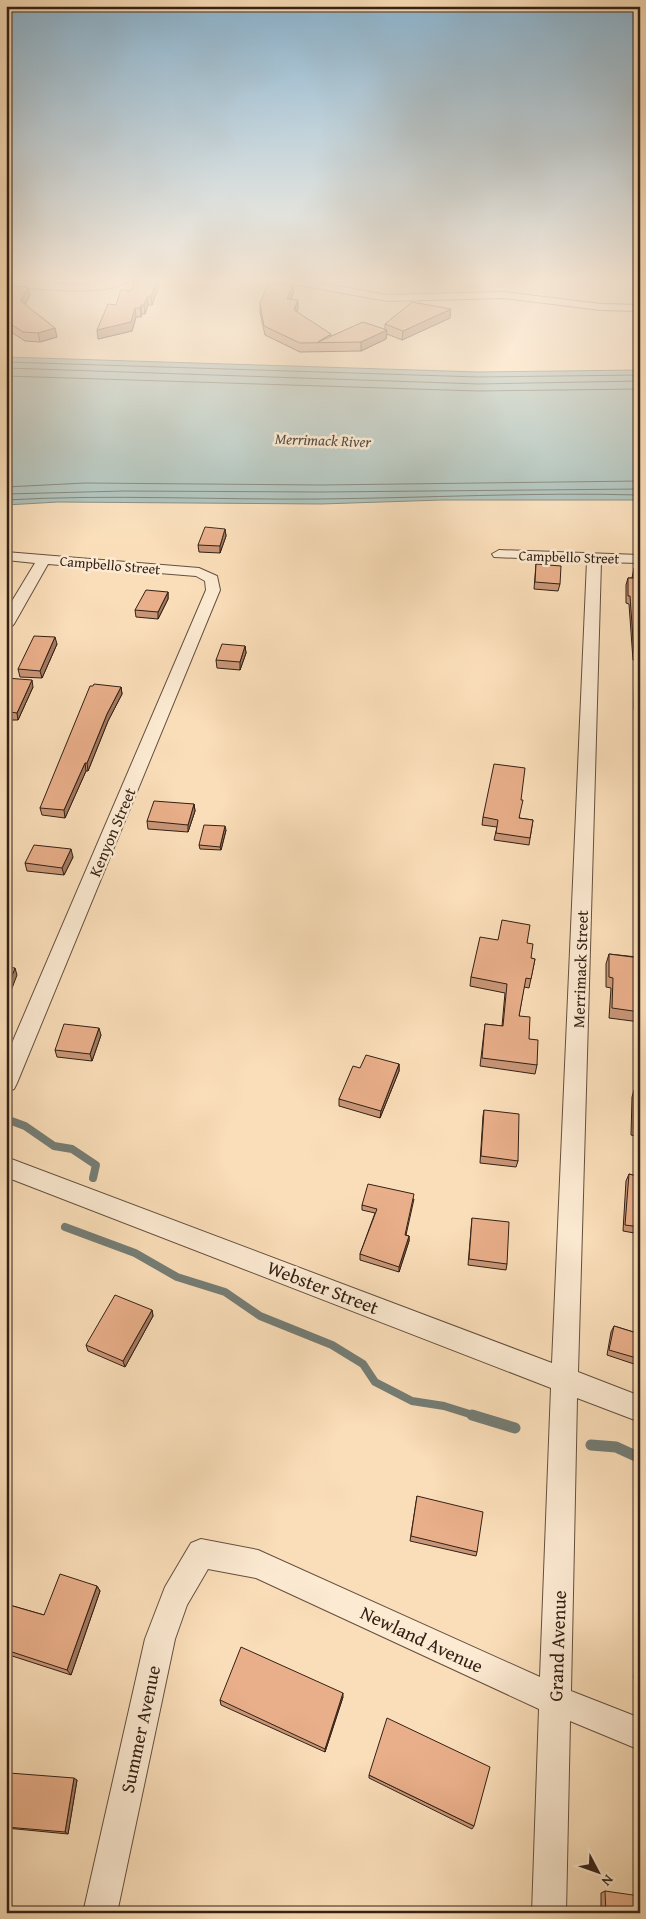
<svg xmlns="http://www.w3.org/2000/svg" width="646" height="1919" viewBox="0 0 646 1919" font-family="'Gentium Book Plus',serif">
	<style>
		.water { fill: #a0bbb7; stroke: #747d76 }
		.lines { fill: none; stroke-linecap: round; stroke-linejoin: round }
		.shore { stroke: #6a6e66; stroke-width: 1 }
		.stream-far1 { stroke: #747d76; stroke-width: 8 }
		.stream { stroke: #747d76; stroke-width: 11 }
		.street-casing { stroke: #65503e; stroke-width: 2 }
		.street { fill: #fcead2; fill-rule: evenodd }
		.wall { fill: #c89677; stroke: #332015 }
		.shaded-wall { fill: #a37a61; stroke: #332015 }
		.building { fill: #e9af8a; stroke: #332015 }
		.labels { text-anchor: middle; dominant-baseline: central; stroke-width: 5; stroke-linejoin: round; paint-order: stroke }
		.far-street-label { font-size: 14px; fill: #332015; stroke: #fcead2 }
		.far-water-label { font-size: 15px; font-style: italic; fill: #544e46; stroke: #fcead2 }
		.street-label { font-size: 16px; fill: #332015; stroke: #fcead2 }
		.near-street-label { font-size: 19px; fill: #332015; stroke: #fcead2 }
	</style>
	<rect width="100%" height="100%" fill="#fadeb9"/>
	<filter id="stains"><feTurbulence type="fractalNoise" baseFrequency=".004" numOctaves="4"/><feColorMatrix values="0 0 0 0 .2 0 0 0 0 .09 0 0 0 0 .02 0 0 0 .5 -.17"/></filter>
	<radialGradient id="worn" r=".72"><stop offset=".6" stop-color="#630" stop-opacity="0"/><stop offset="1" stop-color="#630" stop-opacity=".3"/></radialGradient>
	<!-- water -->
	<polygon class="water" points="6,357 478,372 640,370 640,500 441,500 321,504 58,502 6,505"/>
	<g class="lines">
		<!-- shore -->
		<g class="shore">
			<polyline points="6,362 478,377 640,375"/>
			<polyline points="6,368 478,384 640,381"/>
			<polyline points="6,376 478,391 640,389"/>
			<polyline points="6,487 85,483 321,485 640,481"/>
			<polyline points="6,494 124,491 321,492 640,489"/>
			<path d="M 6,500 C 110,494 215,500 319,499 C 426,498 533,492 640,495"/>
		</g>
		<!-- stream-far1 -->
		<g class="stream-far1">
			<polyline points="6,1119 25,1126 54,1146 72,1149 96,1165 93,1178"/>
			<polyline points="65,1227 135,1253 177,1277 225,1292 260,1316 332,1345 363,1364 375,1382 412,1401 444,1406 476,1416"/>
		</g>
		<!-- stream -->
		<g class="stream">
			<polyline points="472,1415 515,1428"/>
			<polyline points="591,1445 616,1447 640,1458"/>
		</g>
		<defs>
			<g id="street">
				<path d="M 6,280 L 80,285 L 113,280 L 131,280 C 109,298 34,288 6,286 Z"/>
				<polygon points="282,280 303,280 387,295 504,292 601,304 640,305 640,311 601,310 504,298 387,301 287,283"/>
				<polygon points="499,550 640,555 640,563 601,562 578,1372 640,1396 640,1422 577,1398 571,1691 640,1718 640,1750 570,1721 566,1913 532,1913 539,1709 256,1578 208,1569 187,1605 175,1639 117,1913 83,1913 145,1639 165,1587 191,1543 201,1539 258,1550 540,1677 551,1388 6,1177 6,1157 552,1363 587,561 494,557 492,554"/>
				<polygon points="6,552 199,568 217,576 220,590 17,1083 14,1089 6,1092 6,1057 206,590 205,581 196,576 48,564 14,624 11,627 6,628 6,611 35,563 6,560"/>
			</g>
		</defs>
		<!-- street casing -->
		<use href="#street" class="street-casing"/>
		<!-- street -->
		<use href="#street" class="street"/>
	</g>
	<!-- wall -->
	<g class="wall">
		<polygon points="159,285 152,305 148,305 145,314 142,314 141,317 136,317 132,331 98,339 131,291"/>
		<polygon points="293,285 293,294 291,300 298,309 297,312 331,336 385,330 385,324 450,318 402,340 387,334 386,339 361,351 300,352 265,335 260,312 260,303"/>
		<polygon points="6,286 28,287 30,295 25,304 57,337 40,342 25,341 6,329"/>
		<polygon points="225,529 226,536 220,553 199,552 198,545"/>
		<polygon points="536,564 560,584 558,591 534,589"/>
		<polygon points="634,568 640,569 640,709 634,709 635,660 633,660 629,604 626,603 626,585 628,578 632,578"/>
		<polygon points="168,592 168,599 158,619 136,617 135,610"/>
		<polygon points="57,644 42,678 20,677 18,669"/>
		<polygon points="245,646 246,653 240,670 217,668 216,660"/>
		<polygon points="6,678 33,687 18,720 12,720 6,731"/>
		<polygon points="121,687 122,694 108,721 88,771 86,771 65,818 42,815 40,808"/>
		<polygon points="639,741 640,741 640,767 637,766 637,748"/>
		<polygon points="521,800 519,818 533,820 529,845 494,840 497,827 482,825 483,817"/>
		<polygon points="194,804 195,811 188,832 148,829 147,821"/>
		<polygon points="226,830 221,850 200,849 199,845"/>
		<polygon points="73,857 64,875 27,871 25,863"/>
		<polygon points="640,935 640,1022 609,1018 611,988 606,987 606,964 609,954 637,957 637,944"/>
		<polygon points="498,940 531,958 535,959 529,988 524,987 519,1016 529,1039 537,1065 535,1074 480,1066 485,1024 502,1026 505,993 470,986 471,977"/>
		<polygon points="101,1035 92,1061 57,1057 55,1050"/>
		<polygon points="399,1064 399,1071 380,1118 339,1106 339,1099 360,1068"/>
		<polygon points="634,1090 640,1091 640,1137 631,1135 632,1097"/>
		<polygon points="484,1110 518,1161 516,1167 480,1163 483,1116"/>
		<polygon points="629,1174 640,1177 640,1234 623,1231 626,1181"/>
		<polygon points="414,1199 406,1235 409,1236 409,1241 399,1272 360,1260 360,1254 375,1213 362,1210 362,1205"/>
		<polygon points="472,1218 507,1264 506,1270 468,1265"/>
		<polygon points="152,1310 153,1316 125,1367 88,1351 86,1345"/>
		<polygon points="614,1326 640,1334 640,1366 607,1355 611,1332"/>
		<polygon points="417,1496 477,1552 476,1556 410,1541"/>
		<polygon points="97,1586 100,1591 71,1675 6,1654 6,1604 44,1615"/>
		<polygon points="640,1615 640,1679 634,1678"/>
		<polygon points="343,1697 325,1752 221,1705 220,1700"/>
		<polygon points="369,1775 474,1826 472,1829 369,1778"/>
		<polygon points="77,1780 68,1834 6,1828 6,1786"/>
		<polygon points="605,1891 640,1913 601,1913 601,1893"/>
	</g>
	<!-- shaded-wall -->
	<g class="shaded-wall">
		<polygon points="157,280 158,280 159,285 152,305 151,297"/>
		<polygon points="293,285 293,294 287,308 287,299"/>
		<polygon points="28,287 30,295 23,309 21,301"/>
		<polygon points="147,297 148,305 145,314 144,305"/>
		<polygon points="298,300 298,309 294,319 294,310"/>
		<polygon points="141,305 142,314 141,317 140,308"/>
		<polygon points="135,308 136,317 132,331 98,339 97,330"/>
		<polygon points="451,309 450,318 402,340 403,331"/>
		<polygon points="55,328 57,337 40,342 38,333"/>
		<polygon points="387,330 386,339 361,351 361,342"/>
		<polygon points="225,529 226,536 220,553 220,546"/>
		<polygon points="168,592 168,599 158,619 158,612"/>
		<polygon points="55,637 57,644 42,678 40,671"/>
		<polygon points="245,646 246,653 240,670 240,662"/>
		<polygon points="32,680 33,687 18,720 17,713"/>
		<polygon points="121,687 122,694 108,721 88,771 87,763 107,714"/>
		<polygon points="10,712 12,720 6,731 6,720"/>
		<polygon points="85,763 86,771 65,818 64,810"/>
		<polygon points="194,804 195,811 188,832 188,825"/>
		<polygon points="225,826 226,830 221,850 220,847"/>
		<polygon points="71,849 73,857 64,875 62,868"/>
		<polygon points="15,968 17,975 6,1004 6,991"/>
		<polygon points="99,1028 101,1035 92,1061 90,1054"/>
		<polygon points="399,1064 399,1071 380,1118 381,1111"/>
		<polygon points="409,1236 409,1241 399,1272 399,1267"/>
		<polygon points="152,1310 153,1316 125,1367 123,1361"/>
		<polygon points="97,1586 100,1591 71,1675 67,1670"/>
		<polygon points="343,1693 343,1697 325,1752 325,1749"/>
		<polygon points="8,1716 10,1717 6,1727 6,1721"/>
		<polygon points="7,1763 9,1764 6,1776 6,1766"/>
		<polygon points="74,1778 77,1780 68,1834 65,1832"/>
	</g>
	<!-- building -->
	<g class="building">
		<polygon points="135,280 157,280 151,297 147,297 144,305 141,305 140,308 135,308 131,322 97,330 108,304 116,305 121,290 131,291"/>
		<polygon points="268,284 293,285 287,299 298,300 294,310 331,334 318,342 363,322 387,330 361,342 300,343 264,326 260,303"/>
		<polygon points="6,286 28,287 21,301 55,328 38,333 23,332 6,321"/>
		<polygon points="412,302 451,309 403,331 385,324"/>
		<polygon points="205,527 225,529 220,546 198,545"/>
		<polygon points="536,564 561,566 560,584 535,582"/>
		<polygon points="634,568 640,569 640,702 636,701 637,653 634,653 630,596 628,596 628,578 634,578"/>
		<polygon points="146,590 168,592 158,612 135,610"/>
		<polygon points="34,636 55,637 40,671 18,669"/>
		<polygon points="222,644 245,646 240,662 216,660"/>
		<polygon points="6,678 32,680 17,713 10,712 6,720"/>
		<polygon points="94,684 121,687 107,714 87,763 85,763 64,810 40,808 90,686 93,686"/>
		<rect x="639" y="741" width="1" height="18"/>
		<polygon points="494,764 525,768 521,800 523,800 519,818 533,820 530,838 496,833 498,820 483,817"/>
		<polygon points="154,801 194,804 188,825 147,821"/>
		<polygon points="204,825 225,826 220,847 199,845"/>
		<polygon points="34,845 71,849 62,868 25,863"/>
		<polygon points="502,920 530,925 527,943 533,944 531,958 535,959 531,979 526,978 519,1016 530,1017 529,1039 538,1040 537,1065 482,1058 485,1024 503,1026 507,984 471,977 480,937 498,940"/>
		<polygon points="609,954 640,958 640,1012 612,1008 613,978 609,977"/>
		<polygon points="6,967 15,968 6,991"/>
		<polygon points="64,1024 99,1028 90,1054 55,1050"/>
		<polygon points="366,1055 399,1064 381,1111 339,1099 353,1066 360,1068"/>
		<polygon points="634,1090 640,1091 640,1130 634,1129"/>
		<polygon points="484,1110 519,1114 518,1161 481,1156"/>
		<polygon points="629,1174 640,1177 640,1227 625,1225"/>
		<polygon points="368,1184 414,1194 405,1235 409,1236 399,1267 360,1254 377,1209 362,1205"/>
		<polygon points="472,1218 509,1222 507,1264 469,1259"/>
		<polygon points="115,1295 152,1310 123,1361 86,1345"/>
		<polygon points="614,1326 640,1334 640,1359 609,1350"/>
		<polygon points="417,1496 483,1512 477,1552 411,1536"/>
		<polygon points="60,1574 97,1586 67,1670 6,1650 6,1604 44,1615"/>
		<polygon points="241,1647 343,1693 325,1749 220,1700"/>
		<polygon points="640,1659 640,1674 639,1674"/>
		<polygon points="387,1718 490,1767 474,1826 369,1775"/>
		<polygon points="9,1773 74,1778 65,1832 6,1827 6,1786"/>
		<polygon points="605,1891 640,1896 640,1913 606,1913"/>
	</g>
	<!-- sky -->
	<linearGradient id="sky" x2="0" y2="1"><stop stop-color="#8bb7d4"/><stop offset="0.51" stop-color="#fdf0e0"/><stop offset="1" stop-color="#fdf0e0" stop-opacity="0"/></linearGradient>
	<rect width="646" height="549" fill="url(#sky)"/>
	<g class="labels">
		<!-- far-street labels -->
		<g class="far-street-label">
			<text transform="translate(569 557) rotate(2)">Campbello Street</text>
			<text transform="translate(110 565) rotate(5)">Campbello Street</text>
		</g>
		<!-- far-water labels -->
		<g class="far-water-label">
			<text transform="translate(323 440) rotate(2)">Merrimack River</text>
		</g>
		<!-- street labels -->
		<g class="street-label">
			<text transform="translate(112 832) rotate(-67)">Kenyon Street</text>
			<text transform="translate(580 969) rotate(-88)">Merrimack Street</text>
		</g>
		<!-- near-street labels -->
		<g class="near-street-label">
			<text transform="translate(323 1287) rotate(21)">Webster Street</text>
			<text transform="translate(422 1639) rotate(25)">Newland Avenue</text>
			<text transform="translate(557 1646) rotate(-88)">Grand Avenue</text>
			<text transform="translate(140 1729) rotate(-78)">Summer Avenue</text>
		</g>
	</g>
	<!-- margin -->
	<rect width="646" height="1919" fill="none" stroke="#fadeb9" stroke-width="25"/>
	<rect x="8" y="8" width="631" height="1904" fill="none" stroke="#332015" stroke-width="2.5"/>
	<rect x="12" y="12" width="621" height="1894" fill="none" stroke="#332015"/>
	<!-- north arrow -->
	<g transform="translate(598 1872) rotate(131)" stroke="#fcead2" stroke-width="4" paint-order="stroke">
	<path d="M0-4L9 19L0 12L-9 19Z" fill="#332015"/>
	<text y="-8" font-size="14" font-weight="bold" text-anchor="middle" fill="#332015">N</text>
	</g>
	<rect width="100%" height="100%" filter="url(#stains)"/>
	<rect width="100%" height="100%" fill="url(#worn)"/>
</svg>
